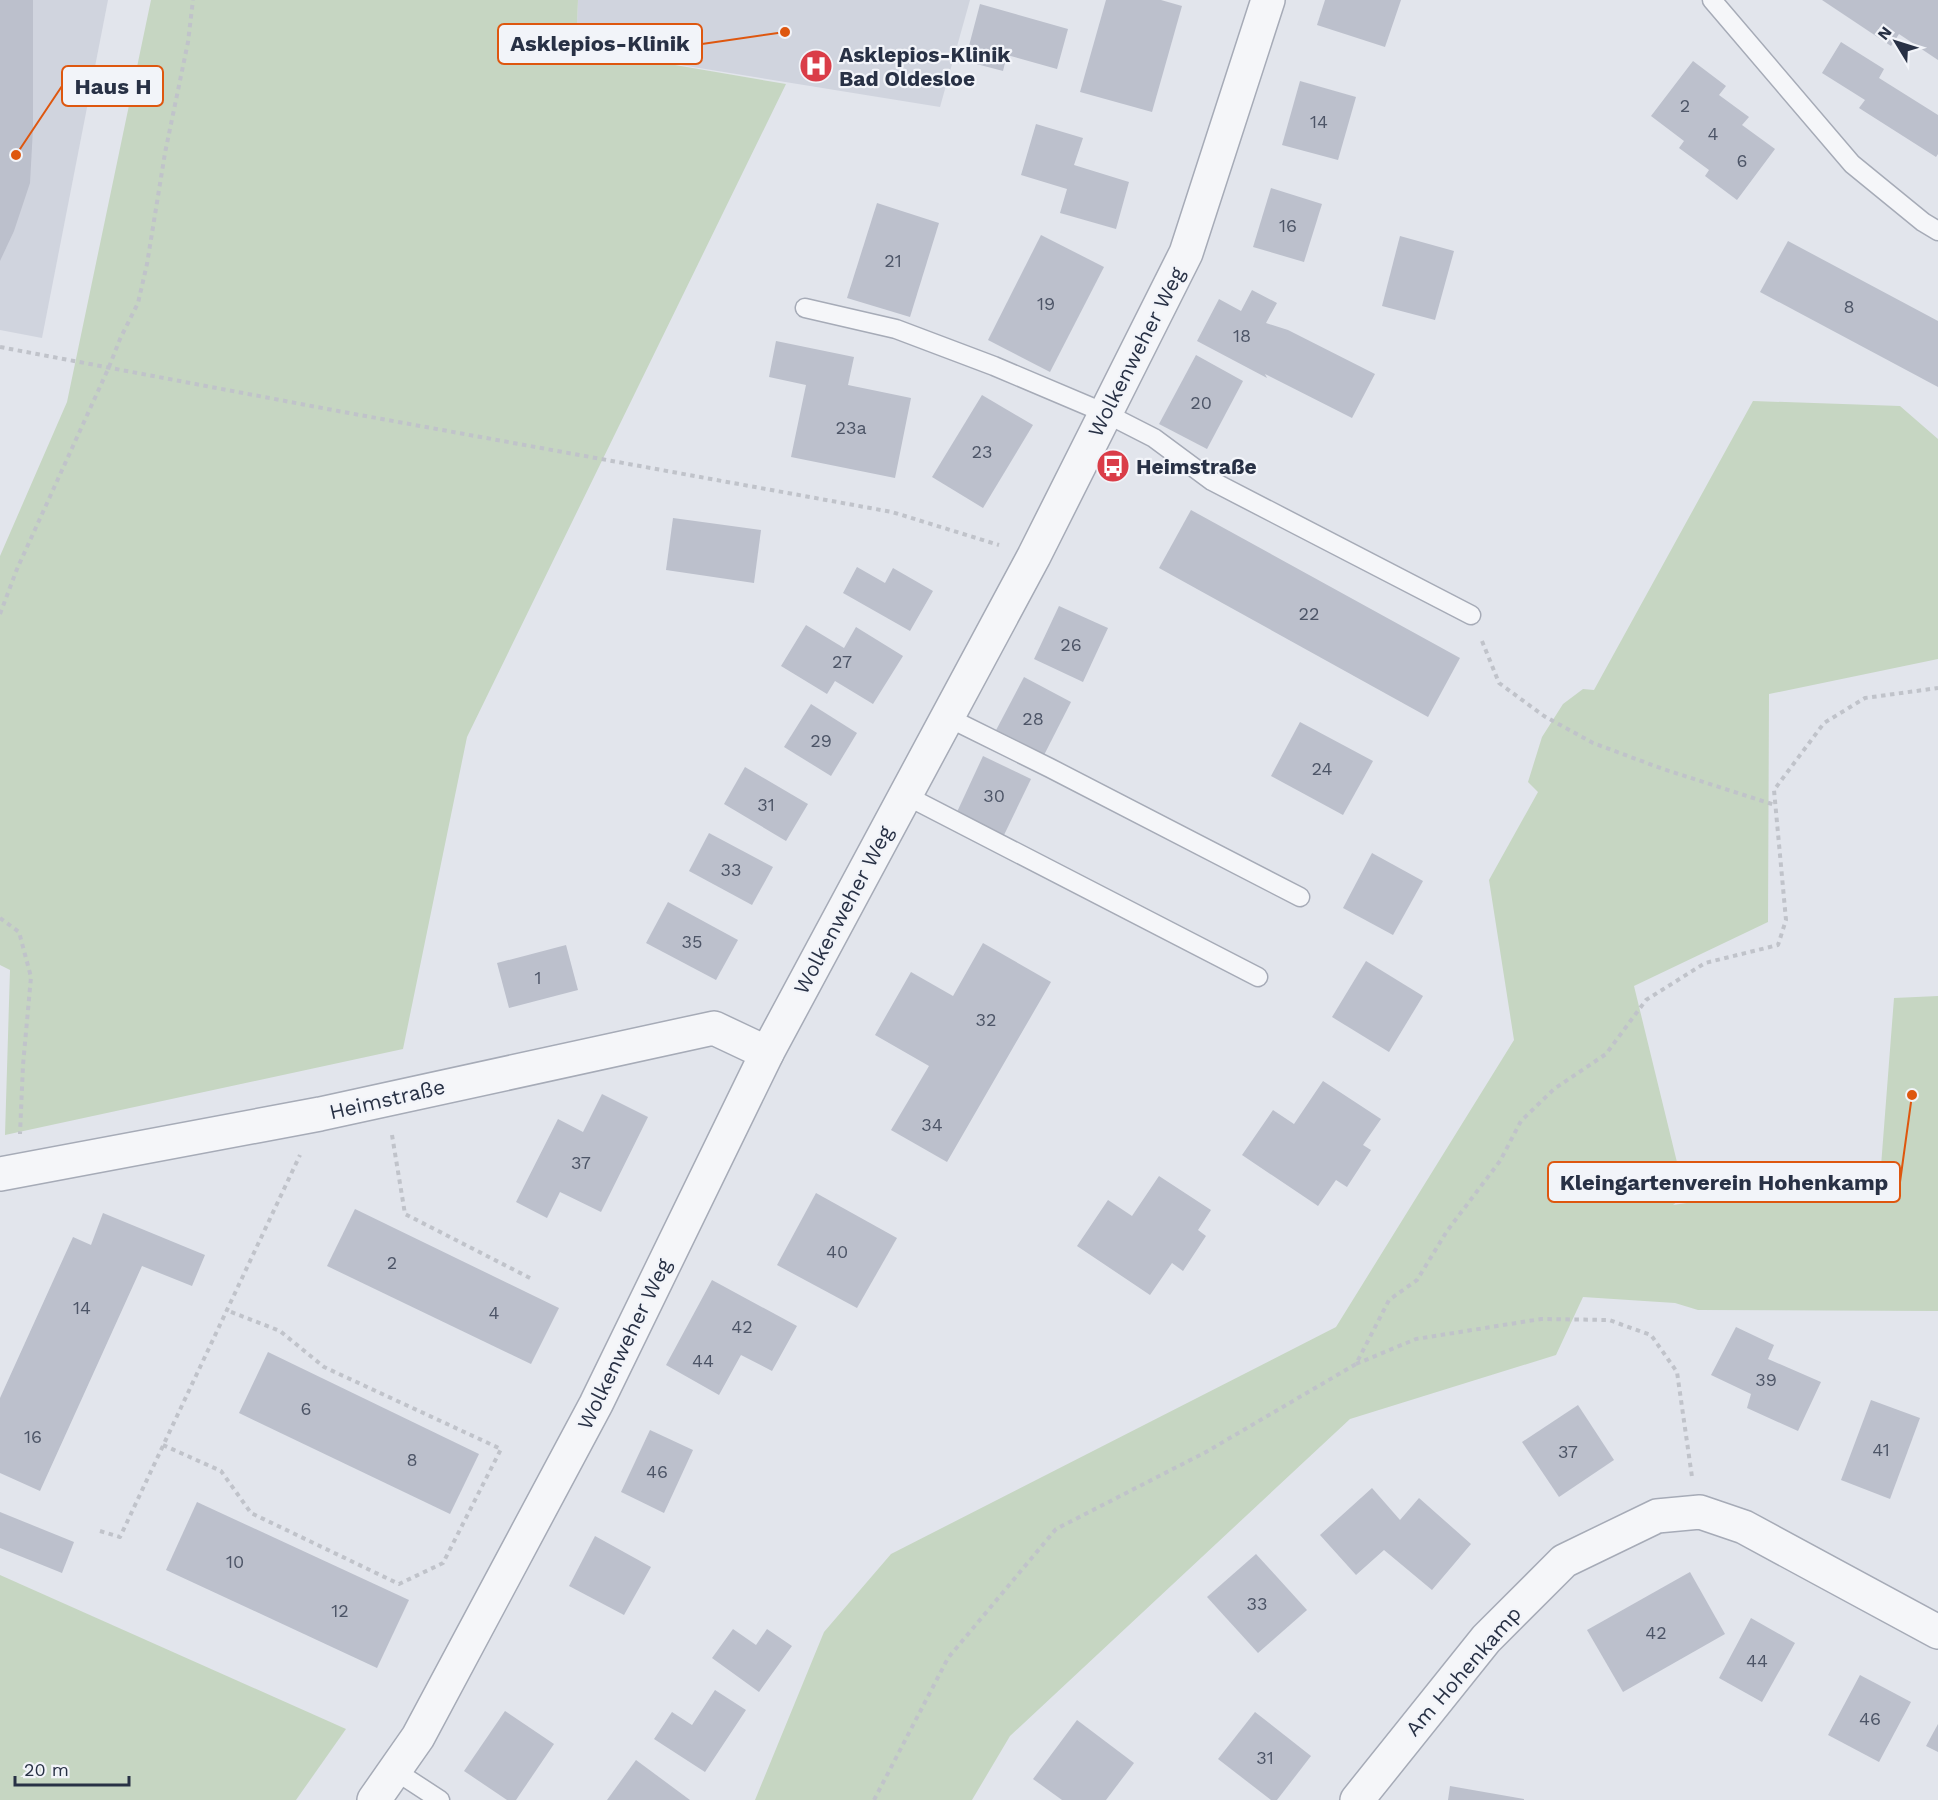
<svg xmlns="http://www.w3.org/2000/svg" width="1938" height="1800" viewBox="0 0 1938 1800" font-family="'Work Sans',sans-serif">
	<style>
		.built { fill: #d0d4de }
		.green { fill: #c6d6c2 }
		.building { fill: #bcc0cc }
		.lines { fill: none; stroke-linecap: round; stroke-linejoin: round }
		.service-casing { stroke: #a6abb7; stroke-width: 21 }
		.minor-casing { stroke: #a6abb7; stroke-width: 36 }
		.tertiary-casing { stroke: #a6abb7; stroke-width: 36 }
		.path { stroke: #c0c3ca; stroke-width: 4; stroke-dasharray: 4.5 4.5; stroke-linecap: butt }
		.service { stroke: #f5f6f9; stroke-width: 18 }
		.minor { stroke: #f5f6f9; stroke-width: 33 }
		.tertiary { stroke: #f5f6f9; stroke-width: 33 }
		.labels { text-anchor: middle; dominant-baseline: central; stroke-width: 4.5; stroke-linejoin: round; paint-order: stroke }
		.number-label { font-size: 18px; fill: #4d5567 }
		.poi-label { font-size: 21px; font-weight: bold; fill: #283145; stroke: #f2f4f9; text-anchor: start }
		.street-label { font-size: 21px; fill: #283145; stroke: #f2f4f9 }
		.leader { fill: none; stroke: #de570f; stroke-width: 2 }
		.callout-dot { fill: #de570f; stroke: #f2f4f9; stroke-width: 2 }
		.callout { fill: #f2f4f9; stroke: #de570f; stroke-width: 2 }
		.callout-label { font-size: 22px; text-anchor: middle; font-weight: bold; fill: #283145 }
	</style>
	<rect width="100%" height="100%" fill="#e2e5ec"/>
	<!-- built -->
	<g class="built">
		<polygon points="0,0 108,0 42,338 0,330"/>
		<polygon points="578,0 970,0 940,107 576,48"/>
	</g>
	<!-- green -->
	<g class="green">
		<polygon points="151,0 578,0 576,48 786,84 467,737 403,1049 5,1135 10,970 0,965 0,556 67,402"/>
		<polygon points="1753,401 1900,406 1938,439 1938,659 1769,694 1768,922 1634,986 1685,1195 1673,1205 1741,1195 1879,1192 1894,998 1938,996 1938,1311 1698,1310 1675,1303 1583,1297 1556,1355 1350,1419 1010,1736 972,1800 755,1800 824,1632 891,1554 1336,1327 1514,1040 1489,880 1538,792 1528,782 1542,737 1563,704 1583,689 1594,690"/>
		<polygon points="0,1575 346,1729 296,1800 0,1800"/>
	</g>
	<!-- building -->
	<g class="building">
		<polygon points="0,0 33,0 33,128 30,183 14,231 0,261"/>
		<polygon points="1106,0 1161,0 1182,6 1152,112 1080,92"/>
		<polygon points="1325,0 1401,0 1385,47 1317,25"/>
		<polygon points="1822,0 1938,0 1938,60 1899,34 1891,46"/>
		<polygon points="980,4 1068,29 1057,69 1007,55 1003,71 965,61"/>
		<polygon points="1841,42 1884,69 1879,78 1938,115 1938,154 1936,157 1859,108 1865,100 1822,73"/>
		<polygon points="1693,61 1726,86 1719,95 1749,117 1742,125 1775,149 1737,200 1705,176 1709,170 1679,148 1684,141 1651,116"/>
		<polygon points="1300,81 1356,97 1338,160 1282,145"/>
		<polygon points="1036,124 1083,138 1074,165 1129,182 1116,229 1060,213 1067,189 1021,175"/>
		<polygon points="1271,188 1322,204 1304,262 1253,247"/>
		<polygon points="877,203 939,223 910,317 847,298"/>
		<polygon points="1041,235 1104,267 1050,372 988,340"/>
		<polygon points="1400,236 1454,251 1435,320 1382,306"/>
		<polygon points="1788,241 1938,321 1938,387 1760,292"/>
		<polygon points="1252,290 1277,303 1266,323 1288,330 1375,374 1352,418 1265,374 1267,378 1197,341 1219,299 1241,311"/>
		<polygon points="776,341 854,357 848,385 911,398 895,478 791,457 806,385 769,377"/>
		<polygon points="1196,355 1243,381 1207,449 1159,424"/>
		<polygon points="982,395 1033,425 983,508 932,477"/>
		<polygon points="1191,510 1460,658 1428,717 1159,568"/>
		<polygon points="673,518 761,530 754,583 666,570"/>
		<polygon points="857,567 885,583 893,568 933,591 910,631 843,593"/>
		<polygon points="1059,606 1108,628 1083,682 1034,659"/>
		<polygon points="806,625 844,648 856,627 903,656 873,704 835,681 827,694 781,666"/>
		<polygon points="1024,677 1071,702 1042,759 994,734"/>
		<polygon points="811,704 857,733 831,776 784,747"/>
		<polygon points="1300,722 1373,761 1343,815 1271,776"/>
		<polygon points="983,756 1031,779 1004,835 957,812"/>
		<polygon points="745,767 808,804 786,841 724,804"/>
		<polygon points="709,833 773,867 752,905 689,871"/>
		<polygon points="1372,853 1423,881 1393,935 1343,908"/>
		<polygon points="668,902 738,940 716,980 646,943"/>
		<polygon points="983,943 1051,982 947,1162 891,1130 929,1066 875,1035 911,972 953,996"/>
		<polygon points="566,945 578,990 509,1008 497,963"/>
		<polygon points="1366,961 1423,996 1389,1052 1332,1017"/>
		<polygon points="1323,1081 1381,1119 1363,1145 1371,1150 1347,1187 1336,1180 1318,1206 1242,1155 1273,1110 1294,1124"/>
		<polygon points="602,1094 648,1117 601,1212 560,1192 547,1218 516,1202 558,1119 583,1132"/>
		<polygon points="1159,1176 1211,1210 1198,1230 1206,1236 1183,1271 1172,1263 1150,1295 1077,1246 1108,1200 1132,1216"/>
		<polygon points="816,1193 897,1238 857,1308 777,1265"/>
		<polygon points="355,1209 559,1308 531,1364 327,1266"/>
		<polygon points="103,1213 205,1255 192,1286 142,1266 40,1491 0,1473 0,1398 73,1237 91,1245"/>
		<polygon points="712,1280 797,1326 772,1371 741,1355 719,1395 666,1365"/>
		<polygon points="1736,1327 1774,1345 1768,1359 1821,1382 1798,1431 1747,1408 1751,1394 1711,1375"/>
		<polygon points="268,1352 479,1454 450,1514 239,1413"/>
		<polygon points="1871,1400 1920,1418 1890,1499 1841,1480"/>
		<polygon points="1578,1405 1614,1460 1559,1497 1522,1442"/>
		<polygon points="650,1430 693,1450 664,1513 621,1492"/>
		<polygon points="1372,1488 1400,1520 1419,1498 1471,1544 1432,1590 1384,1550 1356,1575 1320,1535"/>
		<polygon points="197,1502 409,1600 377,1668 166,1570"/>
		<polygon points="0,1512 74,1542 62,1573 0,1548"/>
		<polygon points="595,1536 651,1567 624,1615 569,1586"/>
		<polygon points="1256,1554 1307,1610 1258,1653 1207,1597"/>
		<polygon points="1690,1572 1725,1634 1623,1692 1587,1630"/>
		<polygon points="1751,1618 1795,1643 1762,1702 1719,1678"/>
		<polygon points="733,1629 756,1645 767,1629 792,1646 759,1692 712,1658"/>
		<polygon points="1860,1675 1911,1702 1879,1762 1828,1735"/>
		<polygon points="715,1690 746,1710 705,1772 654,1739 672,1712 692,1725"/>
		<polygon points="505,1711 554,1744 516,1800 507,1800 464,1771"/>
		<polygon points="1255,1712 1311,1756 1277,1800 1271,1800 1218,1759"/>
		<polygon points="1077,1720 1134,1763 1106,1800 1062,1800 1033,1779"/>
		<polygon points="1938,1724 1938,1752 1926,1746"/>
		<polygon points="636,1760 690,1800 607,1800"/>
		<polygon points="1450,1786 1524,1799 1524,1800 1448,1800"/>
	</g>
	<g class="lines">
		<defs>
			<g id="service">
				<polyline points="1712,0 1852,164 1923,222 1938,231"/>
				<polyline points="805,308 896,329 994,366 1105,413 1154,438 1212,481 1471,615"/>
				<polyline points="947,717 1050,768 1300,897"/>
				<polyline points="905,795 1258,977"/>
				<polyline points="394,1770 440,1800"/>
			</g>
			<g id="minor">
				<polyline points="0,1174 320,1114 714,1028 767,1053"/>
				<polyline points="1357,1800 1486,1639 1564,1561 1657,1516 1700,1512 1744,1527 1938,1632"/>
			</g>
			<polyline id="tertiary" points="374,1800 418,1737 596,1404 767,1053 1034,556 1186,253 1268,0"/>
		</defs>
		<!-- service casing -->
		<use href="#service" class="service-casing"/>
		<!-- minor casing -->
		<use href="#minor" class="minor-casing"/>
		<!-- tertiary casing -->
		<use href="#tertiary" class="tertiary-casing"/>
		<!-- path -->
		<g class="path">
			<polyline points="0,347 338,411 892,512 999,545"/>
			<polyline points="0,614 17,569 109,367 120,339 138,303 147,264 165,153 188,42 193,0"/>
			<polyline points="1482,641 1499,683 1544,716 1593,743 1663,769 1775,805"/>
			<polyline points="0,918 19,932 31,977 23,1065 20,1134"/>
			<polyline points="392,1135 405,1214 530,1278"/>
			<polyline points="1356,1364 1416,1339 1541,1319 1609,1320 1651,1335 1677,1372 1692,1477"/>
			<polyline points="163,1445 221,1471 251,1513 399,1584 443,1563 501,1449 324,1367 280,1331 226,1310"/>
			<polyline points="100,1531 120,1537 300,1155"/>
			<polyline points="874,1800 948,1658 1056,1529 1206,1452 1356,1364 1389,1300 1417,1280 1447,1231 1500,1161 1521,1121 1554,1089 1606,1054 1646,1000 1705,963 1778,945 1786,920 1774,790 1824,723 1865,698 1938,688"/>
		</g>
		<!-- service -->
		<use href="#service" class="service"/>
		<!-- minor -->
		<use href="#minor" class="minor"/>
		<!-- tertiary -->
		<use href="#tertiary" class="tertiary"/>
	</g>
	<!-- icons -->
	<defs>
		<symbol id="hospital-disc" viewBox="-11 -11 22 22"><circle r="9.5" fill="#da3d48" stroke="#f2f4f9"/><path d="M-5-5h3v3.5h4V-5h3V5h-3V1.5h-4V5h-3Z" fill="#fff"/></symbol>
		<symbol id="bus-disc" viewBox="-11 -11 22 22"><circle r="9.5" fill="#da3d48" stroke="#f2f4f9"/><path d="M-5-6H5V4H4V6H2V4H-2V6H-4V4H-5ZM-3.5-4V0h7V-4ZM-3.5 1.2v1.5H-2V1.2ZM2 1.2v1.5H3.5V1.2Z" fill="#fff"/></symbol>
	</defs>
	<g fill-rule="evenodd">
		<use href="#hospital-disc" x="797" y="47" width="38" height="38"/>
		<use href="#bus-disc" x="1094" y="447" width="38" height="38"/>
	</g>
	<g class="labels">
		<!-- number labels -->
		<g class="number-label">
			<text x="1685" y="105">2</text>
			<text x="1319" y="121">14</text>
			<text x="1713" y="133">4</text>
			<text x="1742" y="160">6</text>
			<text x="1288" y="225">16</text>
			<text x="893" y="260">21</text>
			<text x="1046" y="303">19</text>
			<text x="1849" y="306">8</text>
			<text x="1242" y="335">18</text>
			<text x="1201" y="402">20</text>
			<text x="851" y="427">23a</text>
			<text x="982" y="451">23</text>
			<text x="1309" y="613">22</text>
			<text x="1071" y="644">26</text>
			<text x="842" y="661">27</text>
			<text x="1033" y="718">28</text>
			<text x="821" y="740">29</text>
			<text x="1322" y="768">24</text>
			<text x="994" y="795">30</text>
			<text x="766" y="804">31</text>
			<text x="731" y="869">33</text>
			<text x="692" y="941">35</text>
			<text x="538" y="977">1</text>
			<text x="986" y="1019">32</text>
			<text x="932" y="1124">34</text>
			<text x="581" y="1162">37</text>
			<text x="837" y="1251">40</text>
			<text x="392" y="1262">2</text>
			<text x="82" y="1307">14</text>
			<text x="494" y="1312">4</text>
			<text x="742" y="1326">42</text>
			<text x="703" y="1360">44</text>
			<text x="1766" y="1379">39</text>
			<text x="306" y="1408">6</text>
			<text x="33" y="1436">16</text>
			<text x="1881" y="1449">41</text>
			<text x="1568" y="1451">37</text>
			<text x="412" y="1459">8</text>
			<text x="657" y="1471">46</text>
			<text x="235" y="1561">10</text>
			<text x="1257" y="1603">33</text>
			<text x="340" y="1610">12</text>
			<text x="1656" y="1632">42</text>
			<text x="1757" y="1660">44</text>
			<text x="1870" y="1718">46</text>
			<text x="1265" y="1757">31</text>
		</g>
		<!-- poi labels -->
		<g class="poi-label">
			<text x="839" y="54">Asklepios-Klinik<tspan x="839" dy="24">Bad Oldesloe</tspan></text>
			<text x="1136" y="466">Heimstraße</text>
		</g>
		<!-- street labels -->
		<g class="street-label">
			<text transform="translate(1136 352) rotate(-63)">Wolkenweher Weg</text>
			<text transform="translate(843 910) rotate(-62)">Wolkenweher Weg</text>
			<text transform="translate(387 1099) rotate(-13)">Heimstraße</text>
			<text transform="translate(624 1344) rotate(-64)">Wolkenweher Weg</text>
			<text transform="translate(1463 1671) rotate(-49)">Am Hohenkamp</text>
		</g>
	</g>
	<!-- callouts -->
	<path class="leader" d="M785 32L702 44M16 155L62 86M1912 1095L1900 1182"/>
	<g class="callout-dot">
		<circle cx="785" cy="32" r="6"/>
		<circle cx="16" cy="155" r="6"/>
		<circle cx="1912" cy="1095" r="6"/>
	</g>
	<g class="callout">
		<rect x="498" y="24" width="204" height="40" rx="6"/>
		<rect x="62" y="66" width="101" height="40" rx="6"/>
		<rect x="1548" y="1162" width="352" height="40" rx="6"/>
	</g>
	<g class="callout-label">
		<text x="600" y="51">Asklepios-Klinik</text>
		<text x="113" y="94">Haus H</text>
		<text x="1724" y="1190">Kleingartenverein Hohenkamp</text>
	</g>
	<!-- north arrow -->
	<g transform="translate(1896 42) rotate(308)" stroke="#f2f4f9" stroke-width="4.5" paint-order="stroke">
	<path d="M0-4.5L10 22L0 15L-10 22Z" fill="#283145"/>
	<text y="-9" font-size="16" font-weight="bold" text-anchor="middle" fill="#283145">N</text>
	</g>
	<!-- scale -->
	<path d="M15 1776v9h114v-9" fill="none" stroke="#283145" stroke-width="3"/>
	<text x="24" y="1776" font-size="18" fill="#283145" stroke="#f2f4f9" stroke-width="4.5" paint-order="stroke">20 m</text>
</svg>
